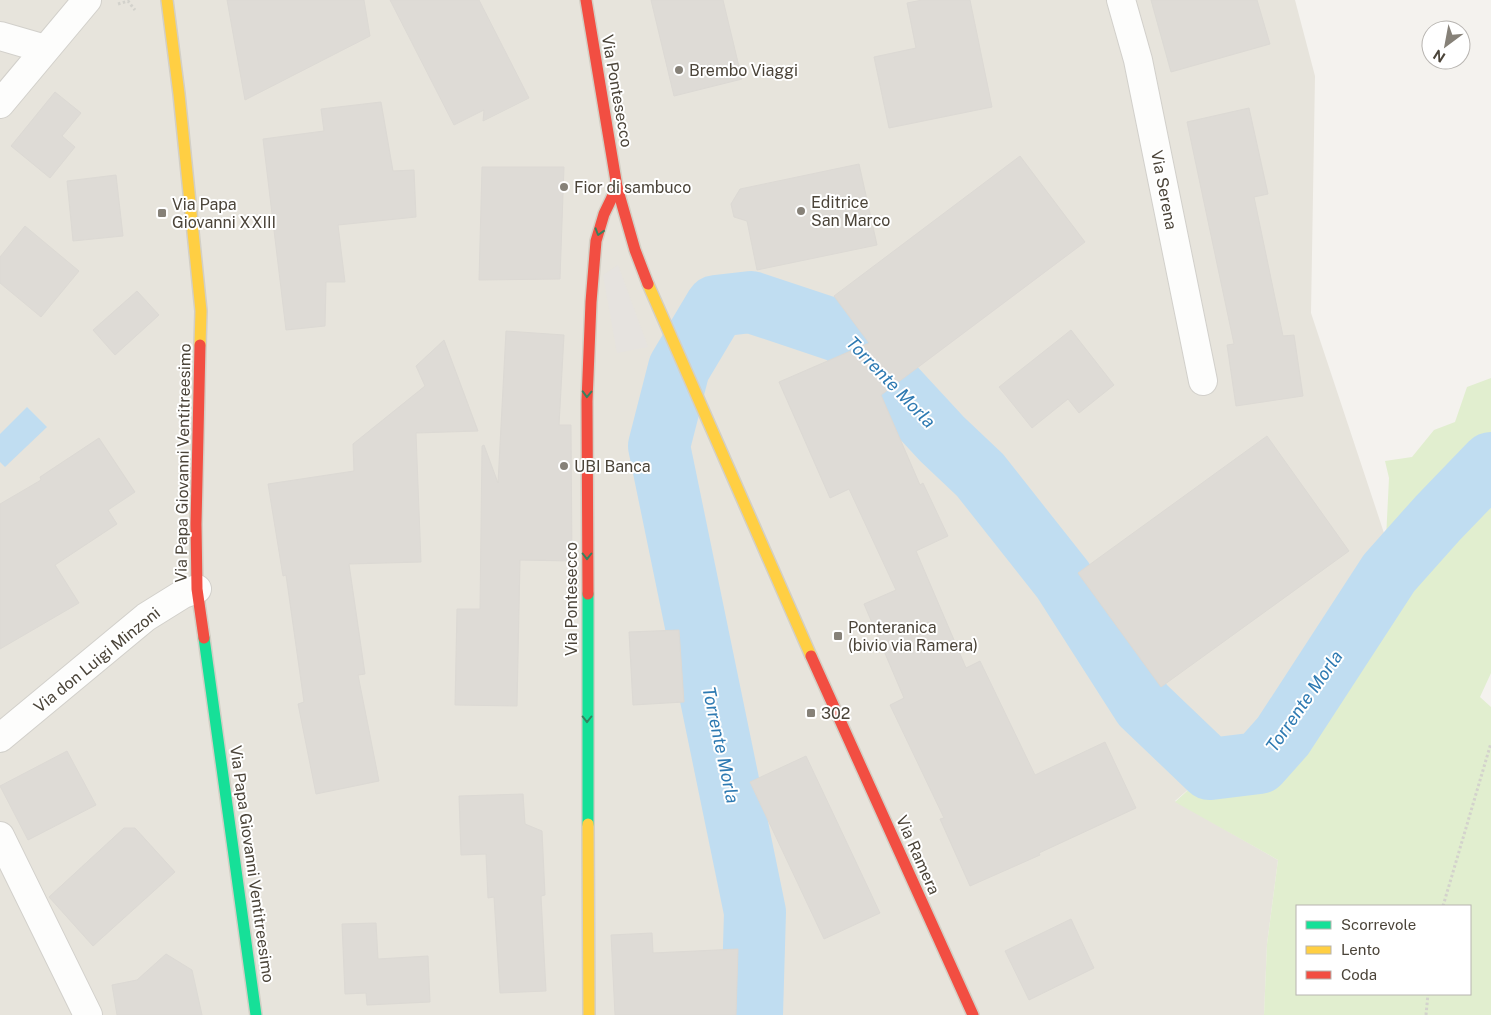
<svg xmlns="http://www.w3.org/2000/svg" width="1491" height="1015" viewBox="0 0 1491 1015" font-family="'Public Sans',sans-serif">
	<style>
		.residential { fill: #e7e4dc }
		.green { fill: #e1eecf; fill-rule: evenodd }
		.parking { fill: #e6e3df }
		.water { fill: #c0ddf1 }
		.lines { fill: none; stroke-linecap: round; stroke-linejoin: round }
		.river { stroke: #c0ddf1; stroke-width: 62 }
		.building { fill: #dedbd6; stroke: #dcd9d4 }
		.street-casing { stroke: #d2d0cb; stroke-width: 30 }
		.fast-casing { stroke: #d3cfc5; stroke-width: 14 }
		.slow-casing { stroke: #d3cfc5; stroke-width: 14 }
		.jam-casing { stroke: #d3cfc5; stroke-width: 14 }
		.path { stroke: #d3d2cc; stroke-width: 3; stroke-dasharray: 2.5 2.5; stroke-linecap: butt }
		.street { stroke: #fdfdfc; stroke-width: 28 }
		.fast { stroke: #16e098; stroke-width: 11 }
		.slow { stroke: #ffcf43; stroke-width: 11 }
		.jam { stroke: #f24e42; stroke-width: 11 }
		.oneway { stroke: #36825f }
		.poi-dot { fill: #868178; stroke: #fff; stroke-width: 2 }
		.labels { text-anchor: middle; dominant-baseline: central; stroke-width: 4; stroke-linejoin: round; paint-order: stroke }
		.poi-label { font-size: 16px; fill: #4b4439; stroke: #fff; text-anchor: start }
		.street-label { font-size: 16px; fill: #4b4439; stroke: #fff }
		.water-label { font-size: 18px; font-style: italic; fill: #2e7ab2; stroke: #fff }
	</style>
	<rect width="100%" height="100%" fill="#f4f2ee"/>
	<!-- residential -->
	<polygon class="residential" points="0,0 1295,0 1315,76 1311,313 1386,539 1269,787 1199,780 1175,801 1278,860 1267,944 1264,1015 0,1015"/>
	<!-- green -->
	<path class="green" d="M 1491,378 L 1491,673 L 1480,697 L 1491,707 L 1491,1015 L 1264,1015 L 1267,944 L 1278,860 L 1175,802 L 1199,780 L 1269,786 L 1386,539 L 1389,478 L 1385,461 L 1412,457 L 1434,430 L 1455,422 L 1467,387 ZM 1297,906 L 1470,906 L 1470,994 L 1297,994 Z"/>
	<!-- parking -->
	<polygon class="parking" points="618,265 648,347 617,353 603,275"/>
	<!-- water -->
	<polygon class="water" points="27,407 47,427 5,467 0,462 0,434"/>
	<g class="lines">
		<!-- river -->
		<polyline class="river" points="752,1015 755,912 659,446 679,368 716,306 751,302 844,333 942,439 980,475 1063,580 1143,705 1210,769 1259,763 1283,736 1389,573 1438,518 1491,463"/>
	</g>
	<!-- building -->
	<g class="building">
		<polygon points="227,0 364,0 370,36 245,100"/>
		<polygon points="390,0 479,0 529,98 483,121 484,110 454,125"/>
		<polygon points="651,0 723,0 742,79 674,96"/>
		<polygon points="922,0 970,0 992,107 889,128 874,57 916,48 907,3"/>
		<polygon points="1151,0 1257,0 1270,44 1171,72"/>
		<polygon points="55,92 81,113 62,136 75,147 50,178 11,146"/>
		<polygon points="381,102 393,171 414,170 416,217 338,225 345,282 326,282 325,326 286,330 263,139 324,131 321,109"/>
		<polygon points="1249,108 1268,194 1254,197 1283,336 1294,335 1303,396 1236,406 1227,345 1234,344 1187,122"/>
		<polygon points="1020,156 1085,242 881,395 920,485 923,483 948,536 916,551 966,668 980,661 1035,775 1105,742 1136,808 1039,853 1040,855 970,886 940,819 944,818 890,705 904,698 864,604 896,590 849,489 830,498 779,382 869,343 834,296"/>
		<polygon points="859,164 877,245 757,270 747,221 734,217 731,204 740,189"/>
		<polygon points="482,167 564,167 560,279 479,280"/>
		<polygon points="116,175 123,236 73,241 67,181"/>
		<polygon points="25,226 79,271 41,317 0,283 0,257"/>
		<polygon points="137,291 159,315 115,355 93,330"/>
		<polygon points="1071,330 1114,385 1079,413 1068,399 1032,428 999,387"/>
		<polygon points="506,331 564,335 559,425 571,425 572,561 520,560 517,706 455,705 457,609 480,609 482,446 484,445 498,483"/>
		<polygon points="444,340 478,431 416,433 421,562 349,564 365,674 358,675 379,781 316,794 298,704 304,702 286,575 283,576 268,484 354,471 353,444 425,386 416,366"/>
		<polygon points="1267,436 1349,551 1161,687 1078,573"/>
		<polygon points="99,438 135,492 108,510 117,524 55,565 79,603 0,649 0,504 41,480 40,477"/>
		<polygon points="679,630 684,702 633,705 629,632"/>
		<polygon points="67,751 96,805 28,840 0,786"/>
		<polygon points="806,756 880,913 824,939 750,782"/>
		<polygon points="523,794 525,824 542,831 545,895 541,896 546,991 500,993 494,897 488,898 486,854 461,855 459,796"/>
		<polygon points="124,828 135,828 175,872 93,946 49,897"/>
		<polygon points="1071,919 1094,968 1029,1000 1005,951"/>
		<polygon points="376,923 378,959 428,956 430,1002 367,1005 366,993 345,994 342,924"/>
		<polygon points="652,933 653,953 738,949 736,1015 615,1015 611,935"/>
		<polygon points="166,954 192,970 202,1015 117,1015 112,985 137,980"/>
	</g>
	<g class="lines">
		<defs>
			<g id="street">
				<polyline points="1121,0 1138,60 1203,381"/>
				<polyline points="0,36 45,49"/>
				<polyline points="0,104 87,0"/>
				<polyline points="0,738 146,617 183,594 197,589"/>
				<polyline points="0,836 88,1015"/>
			</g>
			<g id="fast">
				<polyline points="588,594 588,824"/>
				<polyline points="204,638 256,1015"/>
			</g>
			<g id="slow">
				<polyline points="167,0 179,94 201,311 200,345"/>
				<polyline points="648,284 811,656"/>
				<polyline points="588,824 589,1015"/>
			</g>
			<g id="jam">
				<polyline points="586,0 617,187 635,250 648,284"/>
				<polyline points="200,345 196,524 197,589 204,638"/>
				<polyline points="588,594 587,401 591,302 596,241 604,214 617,187"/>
				<polyline points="811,656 973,1015"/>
			</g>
		</defs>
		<!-- street casing -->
		<use href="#street" class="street-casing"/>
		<!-- fast casing -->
		<use href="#fast" class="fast-casing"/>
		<!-- slow casing -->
		<use href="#slow" class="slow-casing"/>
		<!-- jam casing -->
		<use href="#jam" class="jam-casing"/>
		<!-- path -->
		<g class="path">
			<polyline points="118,4 128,1 135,10"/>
			<polyline points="1443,906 1491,743"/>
			<polyline points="1426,1015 1428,994"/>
		</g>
		<!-- street -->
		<use href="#street" class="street"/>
		<!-- fast -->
		<use href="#fast" class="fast"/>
		<!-- slow -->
		<use href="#slow" class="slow"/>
		<!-- jam -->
		<use href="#jam" class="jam"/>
	</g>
	<!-- one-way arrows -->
	<defs><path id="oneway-chevron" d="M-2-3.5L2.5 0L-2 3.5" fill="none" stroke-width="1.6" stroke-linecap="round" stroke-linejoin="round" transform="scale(1.25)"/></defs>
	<g class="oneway">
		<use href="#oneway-chevron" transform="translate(599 232) rotate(107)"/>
		<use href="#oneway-chevron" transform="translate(587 394) rotate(92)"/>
		<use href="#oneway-chevron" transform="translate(587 556) rotate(90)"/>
		<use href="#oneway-chevron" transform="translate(587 719) rotate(90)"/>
	</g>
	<!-- markers -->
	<g class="poi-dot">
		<circle cx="679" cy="70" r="5"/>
		<circle cx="564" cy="187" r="5"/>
		<circle cx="801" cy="211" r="5"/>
		<rect x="157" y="208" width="10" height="10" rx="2.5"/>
		<circle cx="564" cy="466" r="5"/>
		<rect x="833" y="631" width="10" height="10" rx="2.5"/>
		<rect x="806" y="708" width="10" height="10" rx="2.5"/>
	</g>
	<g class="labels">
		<!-- poi labels -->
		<g class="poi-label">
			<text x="689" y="70">Brembo Viaggi</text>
			<text x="574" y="187">Fior di sambuco</text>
			<text x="811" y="202">Editrice<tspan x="811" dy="18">San Marco</tspan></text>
			<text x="172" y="204">Via Papa<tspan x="172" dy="18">Giovanni XXIII</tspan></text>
			<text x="574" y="466">UBI Banca</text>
			<text x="848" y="627">Ponteranica<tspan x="848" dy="18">(bivio via Ramera)</tspan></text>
			<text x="821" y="713">302</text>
		</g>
		<!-- street labels -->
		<g class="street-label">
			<text transform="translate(617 91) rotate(80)">Via Pontesecco</text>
			<text transform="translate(1164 190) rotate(79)">Via Serena</text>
			<text transform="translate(183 463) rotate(-89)">Via Papa Giovanni Ventitreesimo</text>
			<text transform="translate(571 599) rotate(-90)">Via Pontesecco</text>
			<text transform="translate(97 660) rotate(-39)">Via don Luigi Minzoni</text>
			<text transform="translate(918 855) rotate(66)">Via Ramera</text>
			<text transform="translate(252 864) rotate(82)">Via Papa Giovanni Ventitreesimo</text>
		</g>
		<!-- water labels -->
		<g class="water-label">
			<text transform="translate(891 382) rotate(46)">Torrente Morla</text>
			<text transform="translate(1304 701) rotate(-55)">Torrente Morla</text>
			<text transform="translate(721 745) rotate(78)">Torrente Morla</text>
		</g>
	</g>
	<!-- legend -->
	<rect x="1296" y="905" width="175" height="90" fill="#ffffff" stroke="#b7b4b0"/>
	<rect x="1306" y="921" width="25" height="8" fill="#16e098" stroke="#b7b4b0"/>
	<text x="1341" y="930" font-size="15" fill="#4b4439">Scorrevole</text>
	<rect x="1306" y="946" width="25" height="8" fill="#ffcf43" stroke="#b7b4b0"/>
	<text x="1341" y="955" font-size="15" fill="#4b4439">Lento</text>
	<rect x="1306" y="971" width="25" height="8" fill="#f24e42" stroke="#b7b4b0"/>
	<text x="1341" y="980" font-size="15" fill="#4b4439">Coda</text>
	<!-- north arrow -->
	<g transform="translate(1446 45) rotate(212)"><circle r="24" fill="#ffffff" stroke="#b7b4b0"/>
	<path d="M0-4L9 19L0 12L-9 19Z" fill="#868178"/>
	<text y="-8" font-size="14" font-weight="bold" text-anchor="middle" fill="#4b4439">N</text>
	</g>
</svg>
